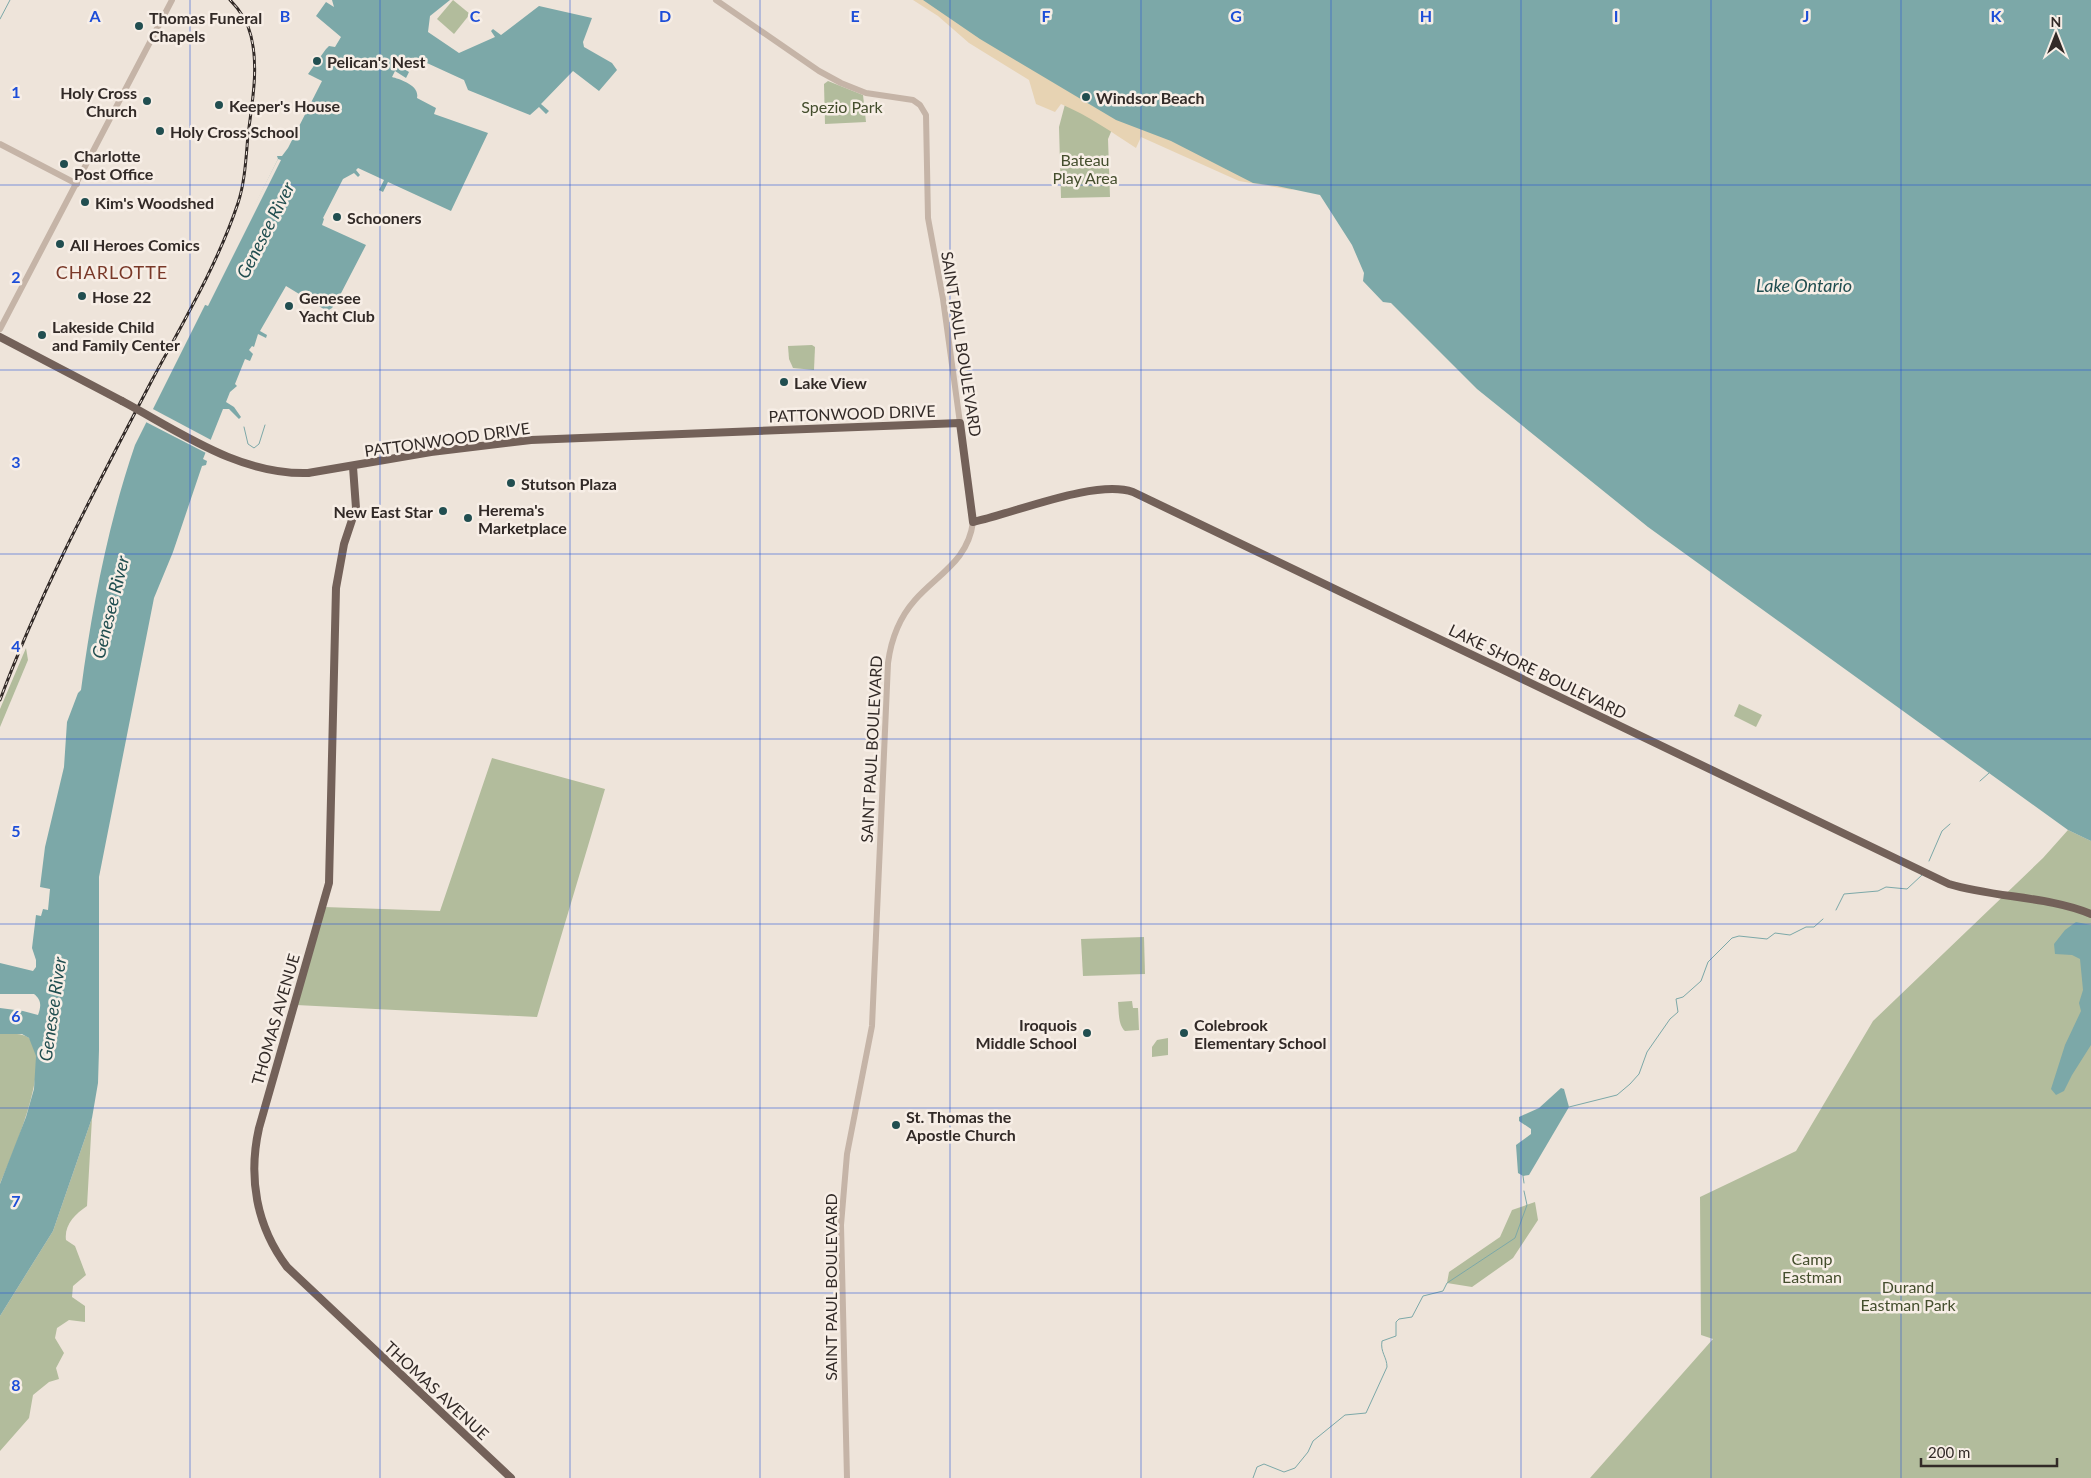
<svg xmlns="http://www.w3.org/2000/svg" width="2091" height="1478" viewBox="0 0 2091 1478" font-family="Lato,sans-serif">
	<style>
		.green { fill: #b2bc9c }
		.sand { fill: #e7d3b3 }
		.water { fill: #7ca8a8 }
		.pier { fill: #eee4da }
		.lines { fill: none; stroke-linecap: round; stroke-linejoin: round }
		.stream { stroke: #7ca8a8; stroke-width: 1 }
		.minor { stroke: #c5b4a7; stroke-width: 6 }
		.major { stroke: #736159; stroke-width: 8 }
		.rail-casing { stroke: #322a27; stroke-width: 3 }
		.rail { stroke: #f7eee6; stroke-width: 1; stroke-dasharray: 4; stroke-linecap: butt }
		.major-bridge { stroke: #736159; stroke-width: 8 }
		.grid { fill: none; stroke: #1d4ed8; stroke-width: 1; stroke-opacity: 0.55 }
		.poi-dot { fill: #214e50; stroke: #f7eee6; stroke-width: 2 }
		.labels { text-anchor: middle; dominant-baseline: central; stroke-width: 5; stroke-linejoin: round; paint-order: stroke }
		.poi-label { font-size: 16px; font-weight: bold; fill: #322a27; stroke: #f7eee6; text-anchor: start }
		.park-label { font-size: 16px; fill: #444e2d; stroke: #f7eee6 }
		.street-label { font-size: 16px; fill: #322a27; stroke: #f7eee6 }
		.water-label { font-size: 18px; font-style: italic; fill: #214e50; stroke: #f7eee6 }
		.neighbourhood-label { font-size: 18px; letter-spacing: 1px; fill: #793828; stroke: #f7eee6 }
		.grid-label { font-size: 16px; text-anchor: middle; font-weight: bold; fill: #1d4ed8; stroke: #f7eee6; stroke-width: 5; stroke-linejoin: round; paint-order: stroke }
	</style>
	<rect width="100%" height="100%" fill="#eee4da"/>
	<!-- green -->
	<g class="green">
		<polygon points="453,0 470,14 454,34 437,19"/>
		<polygon points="828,81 863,95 866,122 825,124 824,84"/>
		<polygon points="1068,93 1116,120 1108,139 1110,197 1061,198 1059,127"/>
		<polygon points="812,345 815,347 814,370 793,368 789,359 788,346"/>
		<polygon points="26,648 28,660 0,727 0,709"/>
		<polygon points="1739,704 1762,715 1756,727 1734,716"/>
		<polygon points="492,758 605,789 537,1017 296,1005 324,907 440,911"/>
		<polygon points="2068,830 2091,841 2091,1478 1590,1478 1713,1339 1701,1335 1700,1197 1796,1151 1873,1021 2043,858"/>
		<polygon points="1144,937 1145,974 1083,976 1081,939"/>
		<path d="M 1132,1001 L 1133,1008 L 1138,1008 L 1139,1030 L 1125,1031 C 1118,1025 1119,1012 1118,1002 Z"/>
		<path d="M 0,1034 C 10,1034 23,1032 30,1039 C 53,1062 11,1158 0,1184 Z"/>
		<polygon points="1168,1038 1168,1055 1152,1057 1152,1047 1157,1040"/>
		<path d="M 92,1118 L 87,1206 C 75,1214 64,1225 66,1240 L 75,1246 L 86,1275 L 73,1286 L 72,1297 L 85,1306 L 85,1322 L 69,1320 L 57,1328 L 55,1338 L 64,1353 L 56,1368 L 59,1379 L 49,1382 L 33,1395 L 29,1418 L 0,1451 L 0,1316 L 53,1231 Z"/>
		<polygon points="1535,1202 1538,1220 1513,1258 1472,1287 1447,1283 1449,1272 1500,1237 1512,1210"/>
	</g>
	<!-- sand -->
	<path class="sand" d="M 913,0 L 992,0 L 1293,190 L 1239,181 L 1141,137 L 1136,148 C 1110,131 1089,116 1061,104 L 1055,112 L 1036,104 L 1029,80 L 969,43 L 938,16 Z"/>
	<!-- water -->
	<g class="water">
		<path d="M 332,0 L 450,0 L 430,16 L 428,32 L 459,53 L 495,37 L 491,31 L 493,29 L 501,35 L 539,6 L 592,18 L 583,42 L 584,47 L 612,63 L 617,70 L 599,91 L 573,71 L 541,104 L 549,111 L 546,114 L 539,107 L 530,115 L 468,90 L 464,80 L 416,58 C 406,56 404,63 397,65 L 409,72 L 406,78 L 395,71 L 392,77 C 399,79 420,85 417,98 L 436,108 L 434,114 L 488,133 L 451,211 L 388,182 L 383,192 L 379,190 L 384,180 L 358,168 L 356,170 L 360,175 L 358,177 L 354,173 L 343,179 L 323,218 L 324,219 L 322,225 L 366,245 L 337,301 L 332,308 L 327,311 L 286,286 L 260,331 L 267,335 L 266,338 L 258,334 L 254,347 L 252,346 L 249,350 L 253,354 L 250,361 L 245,359 L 235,384 L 237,386 L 230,392 L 226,402 L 234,407 L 241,417 L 239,419 L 229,409 L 223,409 L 203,459 L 207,461 L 206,465 L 202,466 L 173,552 L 154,598 L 99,877 L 99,1050 L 98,1083 L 92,1118 L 53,1231 L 0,1316 L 0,1184 L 26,1117 L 34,1089 L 36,1056 L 29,1038 L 22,1034 L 0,1034 L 0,1008 L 23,1011 L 38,1015 C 41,1007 42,1000 34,994 L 0,994 L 0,963 L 33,971 L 36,967 L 36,960 L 32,948 L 36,915 L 41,916 L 43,909 L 48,910 L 50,889 L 40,887 L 45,847 L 64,767 L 67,722 L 78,693 L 81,690 C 92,608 108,524 135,445 L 278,159 L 277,156 L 282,156 L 288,148 L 322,81 L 308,74 L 326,49 L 329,46 L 335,47 L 341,37 L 316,16 L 326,2 L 334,7 Z"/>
		<polygon points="923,0 2091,0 2091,841 2068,830 1648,527 1477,389 1391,303 1383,302 1363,281 1364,273 1352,245 1320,195 1277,186 1253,183 1171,141 1116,120 980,39"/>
		<polygon points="2076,922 2091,925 2091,1045 2072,1075 2064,1091 2056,1095 2051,1089 2065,1045 2081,1011 2079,1003 2083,990 2080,959 2072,955 2055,954 2054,944 2065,930"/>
		<polygon points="1561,1088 1564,1089 1569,1107 1529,1175 1523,1176 1518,1173 1516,1145 1531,1134 1531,1129 1519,1121 1519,1117 1539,1108"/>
	</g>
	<!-- pier -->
	<g class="pier">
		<polygon points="278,159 281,160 208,306 203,304"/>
		<polygon points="151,408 213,441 208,454 144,421"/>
	</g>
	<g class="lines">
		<!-- stream -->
		<g class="stream">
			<polyline points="0,19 10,0"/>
			<polyline points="244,427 248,444 254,448 259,444 265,425"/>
			<polyline points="1980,781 1989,773"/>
			<polyline points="1929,861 1942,831 1950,824"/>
			<polyline points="1836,910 1844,894 1878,891 1886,887 1907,889 1922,875"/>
			<polyline points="1569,1107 1617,1095 1630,1084 1639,1074 1647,1052 1670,1019 1678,1012 1676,999 1683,997 1701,981 1708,962 1732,938 1739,936 1767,939 1775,933 1790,935 1806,927 1814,927 1823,919"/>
			<polyline points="1523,1176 1524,1183"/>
			<path d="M 1253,1478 L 1257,1467 L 1264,1464 L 1284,1472 L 1295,1468 L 1308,1452 L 1313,1441 L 1345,1415 L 1366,1413 L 1387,1367 C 1387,1357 1380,1352 1382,1341 L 1396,1336 L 1396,1322 L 1399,1319 L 1412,1317 L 1423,1296 L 1443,1291 L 1447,1283 L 1515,1238 L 1527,1205 L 1524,1191"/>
		</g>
		<!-- minor -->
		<g class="minor">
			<polyline points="716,0 819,71 841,83 866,93 913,100 920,105 926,115 928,218 943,299 960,423"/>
			<polyline points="0,144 77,184"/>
			<polyline points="0,329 172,0"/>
			<path d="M 847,1478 L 841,1225 L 847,1154 L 872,1026 L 888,663 C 891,640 899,618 915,600 C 938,574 968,561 973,522"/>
		</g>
		<!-- major -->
		<g class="major">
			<polyline points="0,337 122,401"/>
			<path d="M 353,467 L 356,508 L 344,544 L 336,588 L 329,883 L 259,1128 C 248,1177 256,1226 287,1267 L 511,1478"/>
			<path d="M 308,473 L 431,452 L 531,440 L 960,423 L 973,522 C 1015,513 1095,479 1133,492 L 1949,884 C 1995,898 2048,896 2091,914"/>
		</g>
		<defs>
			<path id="rail" d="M 0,700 C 41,590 97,486 151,382 C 182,324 217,266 238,203 C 245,182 246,157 248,135 C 252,103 259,68 251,36 C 248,23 240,10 230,0"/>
		</defs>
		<!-- rail casing -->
		<use href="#rail" class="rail-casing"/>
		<!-- rail -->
		<use href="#rail" class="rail"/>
		<!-- major-bridge -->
		<path class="major-bridge" d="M 122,401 C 180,432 239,475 308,473"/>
	</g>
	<!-- grid -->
	<path class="grid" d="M 190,0 L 190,1478M 380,0 L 380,1478M 570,0 L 570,1478M 760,0 L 760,1478M 950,0 L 950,1478M 1141,0 L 1141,1478M 1331,0 L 1331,1478M 1521,0 L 1521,1478M 1711,0 L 1711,1478M 1901,0 L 1901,1478M 0,185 L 2091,185M 0,370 L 2091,370M 0,554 L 2091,554M 0,739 L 2091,739M 0,924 L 2091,924M 0,1108 L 2091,1108M 0,1293 L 2091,1293"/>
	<!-- markers -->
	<g class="poi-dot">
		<circle cx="139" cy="26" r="5"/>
		<circle cx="317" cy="61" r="5"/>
		<circle cx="1086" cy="97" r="5"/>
		<circle cx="147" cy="101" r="5"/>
		<circle cx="219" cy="105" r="5"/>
		<circle cx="160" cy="131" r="5"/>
		<circle cx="64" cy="164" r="5"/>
		<circle cx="85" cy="202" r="5"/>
		<circle cx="337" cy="217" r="5"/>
		<circle cx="60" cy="244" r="5"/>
		<circle cx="82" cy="296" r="5"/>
		<circle cx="289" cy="306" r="5"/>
		<circle cx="42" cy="335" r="5"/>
		<circle cx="784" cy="382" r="5"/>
		<circle cx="511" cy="483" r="5"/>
		<circle cx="443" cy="511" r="5"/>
		<circle cx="468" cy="518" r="5"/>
		<circle cx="1087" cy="1033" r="5"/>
		<circle cx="1184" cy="1033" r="5"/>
		<circle cx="896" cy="1125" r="5"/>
	</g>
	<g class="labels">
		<!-- poi labels -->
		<g class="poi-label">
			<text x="149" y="17">Thomas Funeral<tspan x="149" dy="18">Chapels</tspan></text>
			<text x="327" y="61">Pelican's Nest</text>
			<text x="137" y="92" text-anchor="end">Holy Cross<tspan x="137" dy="18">Church</tspan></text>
			<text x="1096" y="97">Windsor Beach</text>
			<text x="229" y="105">Keeper's House</text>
			<text x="170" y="131">Holy Cross School</text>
			<text x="74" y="155">Charlotte<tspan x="74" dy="18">Post Office</tspan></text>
			<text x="95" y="202">Kim's Woodshed</text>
			<text x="347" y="217">Schooners</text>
			<text x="70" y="244">All Heroes Comics</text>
			<text x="92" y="296">Hose 22</text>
			<text x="299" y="297">Genesee<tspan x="299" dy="18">Yacht Club</tspan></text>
			<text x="52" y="326">Lakeside Child<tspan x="52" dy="18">and Family Center</tspan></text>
			<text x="794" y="382">Lake View</text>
			<text x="521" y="483">Stutson Plaza</text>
			<text x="478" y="509">Herema's<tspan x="478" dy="18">Marketplace</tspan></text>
			<text x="433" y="511" text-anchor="end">New East Star</text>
			<text x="1077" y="1024" text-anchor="end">Iroquois<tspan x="1077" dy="18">Middle School</tspan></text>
			<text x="1194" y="1024">Colebrook<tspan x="1194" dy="18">Elementary School</tspan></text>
			<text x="906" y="1116">St. Thomas the<tspan x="906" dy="18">Apostle Church</tspan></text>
		</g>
		<!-- park labels -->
		<g class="park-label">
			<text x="842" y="106">Spezio Park</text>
			<text x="1085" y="159">Bateau<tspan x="1085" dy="18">Play Area</tspan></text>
			<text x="1812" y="1258">Camp<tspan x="1812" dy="18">Eastman</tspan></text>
			<text x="1908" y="1286">Durand<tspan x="1908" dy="18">Eastman Park</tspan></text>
		</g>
		<!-- street labels -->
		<g class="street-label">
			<text transform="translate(962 344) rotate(81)">SAINT PAUL BOULEVARD</text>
			<text transform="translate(852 413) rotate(-2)">PATTONWOOD DRIVE</text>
			<text transform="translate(447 439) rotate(-8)">PATTONWOOD DRIVE</text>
			<text transform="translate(1538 671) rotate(26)">LAKE SHORE BOULEVARD</text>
			<text transform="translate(871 749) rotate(-87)">SAINT PAUL BOULEVARD</text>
			<text transform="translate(275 1019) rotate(-74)">THOMAS AVENUE</text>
			<text transform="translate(830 1287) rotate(-90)">SAINT PAUL BOULEVARD</text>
			<text transform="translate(437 1390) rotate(43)">THOMAS AVENUE</text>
		</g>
		<!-- water labels -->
		<g class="water-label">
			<text transform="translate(265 230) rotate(-63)">Genesee River</text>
			<text x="1804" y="285">Lake Ontario</text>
			<text transform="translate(110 607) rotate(-76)">Genesee River</text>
			<text transform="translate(52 1009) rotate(-82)">Genesee River</text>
		</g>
		<!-- neighbourhood labels -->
		<g class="neighbourhood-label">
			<text x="112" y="272">CHARLOTTE</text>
		</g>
	</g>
	<g class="grid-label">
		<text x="95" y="22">A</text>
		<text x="285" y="22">B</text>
		<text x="475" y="22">C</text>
		<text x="665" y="22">D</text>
		<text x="855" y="22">E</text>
		<text x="1046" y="22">F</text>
		<text x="1236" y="22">G</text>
		<text x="1426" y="22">H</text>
		<text x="1616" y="22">I</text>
		<text x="1806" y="22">J</text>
		<text x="1996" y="22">K</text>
		<text x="16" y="98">1</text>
		<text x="16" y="283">2</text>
		<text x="16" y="468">3</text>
		<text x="16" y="652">4</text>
		<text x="16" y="837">5</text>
		<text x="16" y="1022">6</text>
		<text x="16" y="1207">7</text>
		<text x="16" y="1391">8</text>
	</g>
	<!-- north arrow -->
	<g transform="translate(2056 35)" stroke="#f7eee6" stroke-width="4" paint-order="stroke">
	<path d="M0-4L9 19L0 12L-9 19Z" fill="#322a27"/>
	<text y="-8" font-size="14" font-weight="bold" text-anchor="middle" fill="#322a27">N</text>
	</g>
	<!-- scale -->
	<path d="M1921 1458v8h136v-8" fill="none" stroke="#322a27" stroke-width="2.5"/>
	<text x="1928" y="1458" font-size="15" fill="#322a27" stroke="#f7eee6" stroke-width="4" paint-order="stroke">200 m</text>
</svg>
